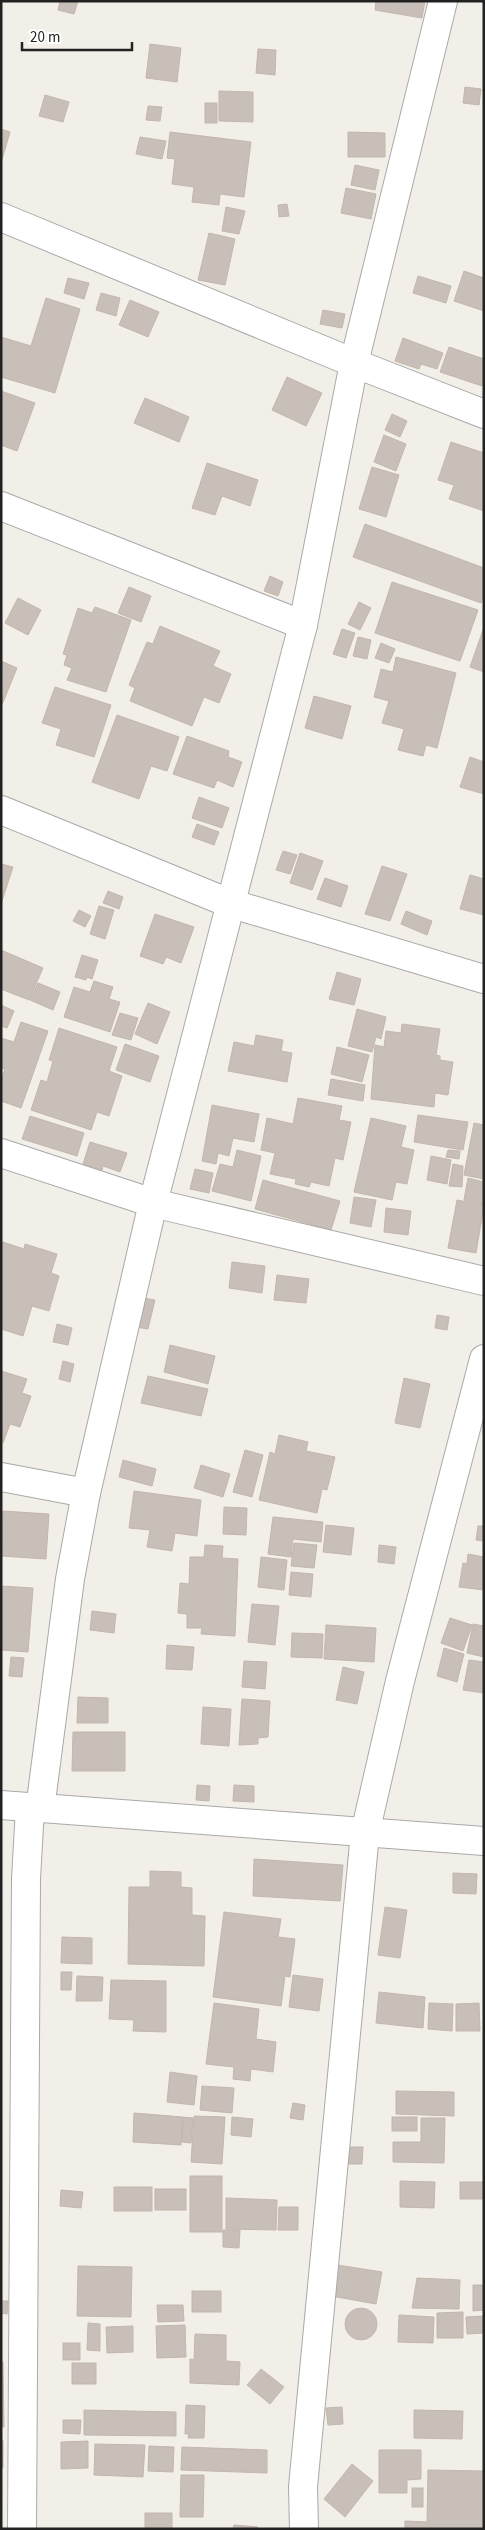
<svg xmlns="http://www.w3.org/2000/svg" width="485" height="2530" viewBox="0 0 485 2530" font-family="'Source Sans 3',sans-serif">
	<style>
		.building { fill: #c7bfb8; stroke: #c4b6ab }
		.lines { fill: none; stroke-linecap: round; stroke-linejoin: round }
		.minor-casing { stroke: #a9a9a9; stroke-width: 30 }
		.minor { stroke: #fff; stroke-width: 28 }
	</style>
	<rect width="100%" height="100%" fill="#f2efe9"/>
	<!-- building -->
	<g class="building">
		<polygon points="60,1 78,1 74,14 58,10"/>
		<polygon points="376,1 425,1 422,18 375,10"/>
		<polygon points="150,44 181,48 177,82 146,78"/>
		<polygon points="258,49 276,50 275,75 256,73"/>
		<polygon points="465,87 481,89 479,105 463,103"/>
		<polygon points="219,91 253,92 253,122 219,121"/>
		<polygon points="45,95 69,102 63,122 39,116"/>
		<rect x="205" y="103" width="12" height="20"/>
		<polygon points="148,106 162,107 160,121 146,120"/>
		<polygon points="1,129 10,132 1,163"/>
		<polygon points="170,132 251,142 244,197 220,194 219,205 192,202 194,187 172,184 175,159 167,158"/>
		<polygon points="348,132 385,133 385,157 348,157"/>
		<polygon points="140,137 166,141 162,159 136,154"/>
		<polygon points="355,165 379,170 375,190 351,185"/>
		<polygon points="346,188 376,194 371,219 341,213"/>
		<polygon points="287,204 289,216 279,217 278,205"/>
		<polygon points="226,207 245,211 239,234 222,231"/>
		<polygon points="209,233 235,239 225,285 198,280"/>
		<polygon points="464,271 484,278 484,311 454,301"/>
		<polygon points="418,276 451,286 446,303 413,293"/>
		<polygon points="68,278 89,283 84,299 64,293"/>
		<polygon points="101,293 120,298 116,316 96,310"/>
		<polygon points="46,298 80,309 55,393 1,377 1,337 31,346"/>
		<polygon points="130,300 159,312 148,337 119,325"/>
		<polygon points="323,310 345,314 342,328 320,324"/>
		<polygon points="403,338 443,353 437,369 421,364 419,369 395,361"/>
		<polygon points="449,347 484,359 482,386 440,372"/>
		<polygon points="287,377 322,393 306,426 272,410"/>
		<polygon points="1,391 35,403 17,451 1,445"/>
		<polygon points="145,398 189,417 179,442 134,423"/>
		<polygon points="392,414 407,421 400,437 385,430"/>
		<polygon points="384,435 406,444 396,471 374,462"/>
		<polygon points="451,442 484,453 484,511 449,499 454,485 438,480"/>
		<polygon points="207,463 258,480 250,506 222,496 215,515 192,508"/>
		<polygon points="372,467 399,475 386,517 359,509"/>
		<polygon points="365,524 484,568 484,594 481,603 353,557"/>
		<polygon points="270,576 283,582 278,596 264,591"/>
		<polygon points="392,582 478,610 460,661 375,633"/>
		<polygon points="129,587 151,596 141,622 118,613"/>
		<polygon points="18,598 41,610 28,635 5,623"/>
		<polygon points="359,602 371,608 360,630 348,624"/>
		<polygon points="95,607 131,620 106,692 67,680 72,668 64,665 67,655 63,654 78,608 92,613"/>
		<polygon points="160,626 220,651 213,666 231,674 219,703 204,697 192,726 130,701 135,688 129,685 147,642 153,644"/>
		<polygon points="484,627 484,672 470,667"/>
		<polygon points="342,629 355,633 346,658 333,654"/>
		<polygon points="358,637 371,640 367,659 353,656"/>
		<polygon points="381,643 395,649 389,663 375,658"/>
		<polygon points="396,657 456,673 437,748 426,745 423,756 398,750 404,729 382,723 389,701 374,697 381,669 393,672"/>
		<polygon points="1,661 17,668 1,707"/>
		<polygon points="55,687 111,705 94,757 56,745 61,729 42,723"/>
		<polygon points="314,696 351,706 342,739 305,728"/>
		<polygon points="117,715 179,737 167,771 151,766 139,799 92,782"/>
		<polygon points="187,736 229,751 228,757 242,762 233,787 217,780 214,788 173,774"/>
		<polygon points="470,757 484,762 484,794 460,787"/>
		<polygon points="199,797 229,808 222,828 192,818"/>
		<polygon points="197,824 219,832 214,845 192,837"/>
		<polygon points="283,851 297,855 290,874 276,870"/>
		<polygon points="300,853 323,861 312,890 290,883"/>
		<polygon points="1,864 13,867 1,904"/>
		<polygon points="382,866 407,874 390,921 365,914"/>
		<polygon points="470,875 484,879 484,915 460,909"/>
		<polygon points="325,878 348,886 341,907 317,899"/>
		<polygon points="108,891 123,897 119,909 103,903"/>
		<polygon points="99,906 114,910 105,939 90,934"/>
		<polygon points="79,910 91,916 85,927 73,921"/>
		<polygon points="406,911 432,921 427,935 401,924"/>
		<polygon points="155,914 194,927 181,963 166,957 163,964 140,956"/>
		<polygon points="1,950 43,968 29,1000 1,989"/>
		<polygon points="82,955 98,960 92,979 87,977 86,980 75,977"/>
		<polygon points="337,972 361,979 354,1005 329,999"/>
		<polygon points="94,981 113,987 109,999 120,1002 110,1032 64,1017 74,987 90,992"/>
		<polygon points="38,983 60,992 53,1010 30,1000"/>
		<polygon points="148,1003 170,1012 157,1044 135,1034"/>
		<polygon points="1,1005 14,1011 7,1028 1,1026"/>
		<polygon points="357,1009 386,1017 381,1039 376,1037 372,1052 348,1046"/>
		<polygon points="120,1013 138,1018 131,1040 112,1035"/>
		<polygon points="21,1022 48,1031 21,1108 1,1101 1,1079 5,1069 1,1068 1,1038 14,1042"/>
		<polygon points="402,1024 440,1029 436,1055 440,1056 440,1060 453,1062 448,1095 435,1093 434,1107 371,1099 375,1045 384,1047 386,1031 401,1033"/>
		<polygon points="59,1028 117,1047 109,1071 122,1076 109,1116 97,1112 91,1130 31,1110 41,1080 47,1082 53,1061 49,1060"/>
		<polygon points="256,1035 283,1040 281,1051 292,1053 287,1082 228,1071 234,1042 254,1046"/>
		<polygon points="125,1044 159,1056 150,1082 116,1070"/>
		<polygon points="337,1047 369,1055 362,1082 331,1074"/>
		<polygon points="331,1079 365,1085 363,1101 328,1095"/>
		<polygon points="298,1098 342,1106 339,1120 351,1122 343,1160 335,1158 329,1186 311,1182 309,1187 295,1184 296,1179 270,1174 275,1153 261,1150 267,1118 293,1124"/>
		<polygon points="212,1105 259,1114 254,1142 233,1138 229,1156 218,1153 216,1164 202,1161"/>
		<polygon points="418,1115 468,1122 463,1150 414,1142"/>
		<polygon points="30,1116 84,1133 77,1156 22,1139"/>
		<polygon points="371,1118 406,1126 401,1147 414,1150 407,1184 396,1182 392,1200 354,1192"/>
		<polygon points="474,1123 484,1125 484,1179 464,1175"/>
		<polygon points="90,1142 127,1153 120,1172 103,1166 102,1170 83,1164"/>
		<polygon points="237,1150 261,1156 251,1201 212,1191 220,1164 233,1167"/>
		<polygon points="448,1150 460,1151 459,1159 446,1157"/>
		<polygon points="431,1156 451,1160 447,1184 427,1180"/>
		<polygon points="453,1164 463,1166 462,1187 449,1186"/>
		<polygon points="195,1169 213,1173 209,1193 190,1189"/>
		<polygon points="468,1178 484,1182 484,1204 464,1200"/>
		<polygon points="263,1180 340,1201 331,1230 255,1209"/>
		<polygon points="354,1197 376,1200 371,1227 350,1223"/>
		<polygon points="457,1200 484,1205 476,1253 448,1248"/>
		<polygon points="386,1208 411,1211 408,1235 384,1232"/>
		<polygon points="3,1242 24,1249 25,1244 57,1254 51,1273 59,1276 49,1311 32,1306 23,1336 1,1329 1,1249"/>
		<polygon points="232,1262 265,1266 262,1293 229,1288"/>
		<polygon points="277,1275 309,1279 306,1303 274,1300"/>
		<polygon points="143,1298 155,1300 148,1329 136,1327"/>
		<polygon points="437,1315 449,1317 447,1330 435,1328"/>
		<polygon points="57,1324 72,1328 68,1345 53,1342"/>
		<polygon points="170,1345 215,1356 208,1384 164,1372"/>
		<polygon points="63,1361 74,1364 70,1382 59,1379"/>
		<polygon points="1,1371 27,1379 22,1393 31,1396 20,1427 10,1424 3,1443"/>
		<polygon points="148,1376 208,1389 201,1416 141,1403"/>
		<polygon points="404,1378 430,1384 420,1428 395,1423"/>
		<polygon points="279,1435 308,1442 306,1451 335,1457 327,1490 322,1489 317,1513 259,1500 270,1452 275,1454"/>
		<polygon points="245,1450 263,1455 252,1497 233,1492"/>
		<polygon points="123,1460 156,1469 152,1486 119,1477"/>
		<polygon points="201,1465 230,1474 223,1497 194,1488"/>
		<polygon points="134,1491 201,1500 197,1536 175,1533 172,1551 147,1547 150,1530 129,1528"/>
		<polygon points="224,1507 247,1508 246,1535 223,1534"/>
		<polygon points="3,1511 49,1514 46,1559 1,1556"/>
		<polygon points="273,1517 323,1522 321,1542 293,1539 291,1557 268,1554"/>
		<polygon points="326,1525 354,1528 351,1555 323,1552"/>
		<polygon points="478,1526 484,1526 484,1541 476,1540"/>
		<polygon points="294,1543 317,1545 314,1568 291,1566"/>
		<polygon points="205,1545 223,1546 222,1558 238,1559 235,1636 201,1634 202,1628 187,1628 187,1614 178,1613 180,1583 189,1584 190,1557 204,1557"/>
		<polygon points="379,1545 396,1547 394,1564 378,1562"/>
		<polygon points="468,1554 484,1557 484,1590 459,1587 463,1563 467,1564"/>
		<polygon points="261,1557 287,1560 284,1590 258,1587"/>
		<polygon points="291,1572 313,1574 311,1597 289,1595"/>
		<polygon points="1,1586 33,1588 28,1652 1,1650"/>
		<polygon points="252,1604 279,1606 275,1645 248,1642"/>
		<polygon points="92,1611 116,1614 114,1633 90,1630"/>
		<polygon points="450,1618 472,1625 463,1651 441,1643"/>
		<polygon points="473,1624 484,1626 484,1657 467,1653"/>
		<polygon points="326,1625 376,1628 374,1662 324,1659"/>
		<polygon points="292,1633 323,1634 322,1658 291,1657"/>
		<polygon points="167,1645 194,1647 192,1670 166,1669"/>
		<polygon points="444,1648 464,1654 457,1682 437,1676"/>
		<polygon points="11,1657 24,1658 22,1677 9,1676"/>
		<polygon points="469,1660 484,1662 484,1693 463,1690"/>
		<polygon points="244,1661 267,1662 265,1689 242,1687"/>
		<polygon points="343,1667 364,1672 357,1704 336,1700"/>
		<polygon points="78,1697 108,1698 108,1723 77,1723"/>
		<polygon points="242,1699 270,1701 268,1737 258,1738 258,1744 239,1745"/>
		<polygon points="203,1707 231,1709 229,1746 201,1744"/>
		<polygon points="73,1732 125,1732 125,1771 72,1771"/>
		<polygon points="197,1785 210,1786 209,1801 196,1800"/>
		<polygon points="234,1785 254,1786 254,1802 233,1801"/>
		<polygon points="254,1859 343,1865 340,1901 253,1896"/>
		<polygon points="150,1871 181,1872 181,1887 192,1888 192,1915 205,1916 204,1966 128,1964 129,1887 150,1887"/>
		<polygon points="453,1873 477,1874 476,1894 453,1893"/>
		<polygon points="385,1907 407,1910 400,1958 378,1955"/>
		<polygon points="224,1912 281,1919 278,1937 295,1939 290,1977 285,1976 281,2006 213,1997"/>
		<polygon points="62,1937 92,1938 92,1964 61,1963"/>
		<polygon points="61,1972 72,1972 71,1990 61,1990"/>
		<polygon points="293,1975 323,1979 319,2011 289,2007"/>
		<polygon points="77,1976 103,1977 102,2001 76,2001"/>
		<polygon points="111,1980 166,1981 166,2032 133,2031 134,2020 109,2019"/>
		<polygon points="379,1992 425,1997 423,2028 376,2023"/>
		<polygon points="214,2003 259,2009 256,2039 276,2042 273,2072 251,2069 250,2081 233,2079 234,2067 206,2064"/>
		<polygon points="429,2003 453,2004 452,2031 428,2029"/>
		<polygon points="479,2003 480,2031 456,2031 456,2004"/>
		<polygon points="170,2072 197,2076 194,2105 167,2102"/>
		<polygon points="202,2086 234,2088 232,2113 200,2110"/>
		<polygon points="396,2091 454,2092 454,2116 396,2114"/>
		<polygon points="293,2103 305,2105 303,2120 290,2118"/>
		<polygon points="134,2113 183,2117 181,2145 133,2142"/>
		<polygon points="194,2116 225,2117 222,2164 191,2162"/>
		<polygon points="183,2117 193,2118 191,2143 182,2142"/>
		<polygon points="232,2117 253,2119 251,2137 231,2135"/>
		<rect x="392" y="2117" width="25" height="14"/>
		<polygon points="421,2118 445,2118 444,2163 393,2162 393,2142 421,2142"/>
		<polygon points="344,2147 363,2147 362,2164 344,2164"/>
		<rect x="190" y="2176" width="32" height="56"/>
		<polygon points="400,2181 435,2182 434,2208 400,2207"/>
		<rect x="460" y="2182" width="24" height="17"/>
		<rect x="114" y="2187" width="38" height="24"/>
		<rect x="155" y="2189" width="31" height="21"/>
		<polygon points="61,2190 83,2192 81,2208 60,2206"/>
		<polygon points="226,2198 277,2200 276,2230 226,2229"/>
		<polygon points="279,2207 298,2207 298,2230 278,2230"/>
		<polygon points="223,2230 240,2230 239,2248 223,2247"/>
		<polygon points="331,2264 382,2272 376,2304 326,2295"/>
		<polygon points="78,2266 132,2267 131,2317 77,2316"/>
		<polygon points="417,2278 460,2280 459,2309 412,2308"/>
		<polygon points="473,2285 484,2285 484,2310 473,2311"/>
		<rect x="192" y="2291" width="29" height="21"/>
		<polygon points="1,2301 8,2301 7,2314 1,2313"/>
		<polygon points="157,2305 183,2305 184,2321 158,2322"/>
		<circle cx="361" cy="2324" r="16"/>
		<polygon points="463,2312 463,2338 437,2338 437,2313"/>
		<polygon points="399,2315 434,2317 433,2343 398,2342"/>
		<polygon points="484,2316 484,2333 467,2334 466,2317"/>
		<polygon points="88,2323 100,2324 100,2351 87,2350"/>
		<polygon points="185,2325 186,2357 157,2358 156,2326"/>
		<polygon points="133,2326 133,2352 107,2353 106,2327"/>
		<polygon points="195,2334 226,2335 226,2361 240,2362 239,2385 190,2383 190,2359 194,2360"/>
		<rect x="63" y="2343" width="17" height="17"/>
		<polygon points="1,2362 3,2362 4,2427 1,2427"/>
		<rect x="72" y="2363" width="24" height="21"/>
		<polygon points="261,2369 284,2387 270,2404 247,2385"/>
		<polygon points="186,2405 205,2406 204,2438 188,2438 189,2434 185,2434"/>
		<polygon points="342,2407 343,2424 328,2425 326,2408"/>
		<polygon points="84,2410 176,2412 176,2436 84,2435"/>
		<polygon points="414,2410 463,2411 462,2439 414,2438"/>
		<polygon points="63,2420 81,2420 80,2434 63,2433"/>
		<rect x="1" y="2441" width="2" height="26"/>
		<polygon points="88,2441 88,2468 61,2469 61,2442"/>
		<polygon points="95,2444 145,2445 143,2477 94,2475"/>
		<polygon points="149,2446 174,2447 173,2472 148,2471"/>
		<polygon points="182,2447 267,2450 267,2473 181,2470"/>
		<polygon points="379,2450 421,2450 421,2479 407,2480 407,2493 379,2493"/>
		<polygon points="352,2464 373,2481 345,2517 324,2499"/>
		<polygon points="428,2470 484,2471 484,2529 405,2529 405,2521 427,2522"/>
		<polygon points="181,2475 204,2475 203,2517 180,2517"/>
		<rect x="412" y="2488" width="11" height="19"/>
		<rect x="145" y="2513" width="27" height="16"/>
		<polygon points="234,2525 258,2527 257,2529 233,2529"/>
	</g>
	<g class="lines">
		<defs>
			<g id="minor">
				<polyline points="1,217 354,363 484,414"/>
				<polyline points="1,506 303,625"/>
				<polyline points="1,810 229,903 484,979"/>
				<polyline points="1,1153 153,1203 484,1281"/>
				<polyline points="1,1477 86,1493"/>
				<polyline points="1,1805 484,1841"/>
				<polyline points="40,1809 70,1579 86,1493 153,1203 303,625 354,363 443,1"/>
				<polyline points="22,2529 26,1879 30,1808"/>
				<polyline points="304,2529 303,2487 365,1833 400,1681 484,1359"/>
			</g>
		</defs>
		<!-- minor casing -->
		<use href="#minor" class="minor-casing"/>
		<!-- minor -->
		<use href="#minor" class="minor"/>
	</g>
	<!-- border -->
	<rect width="485" height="2530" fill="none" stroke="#222222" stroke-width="5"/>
	<!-- scale -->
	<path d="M22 42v8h110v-8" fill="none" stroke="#222222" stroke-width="2.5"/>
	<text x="30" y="42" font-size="15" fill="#222222" stroke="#ffffff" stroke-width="4" paint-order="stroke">20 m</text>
</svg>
